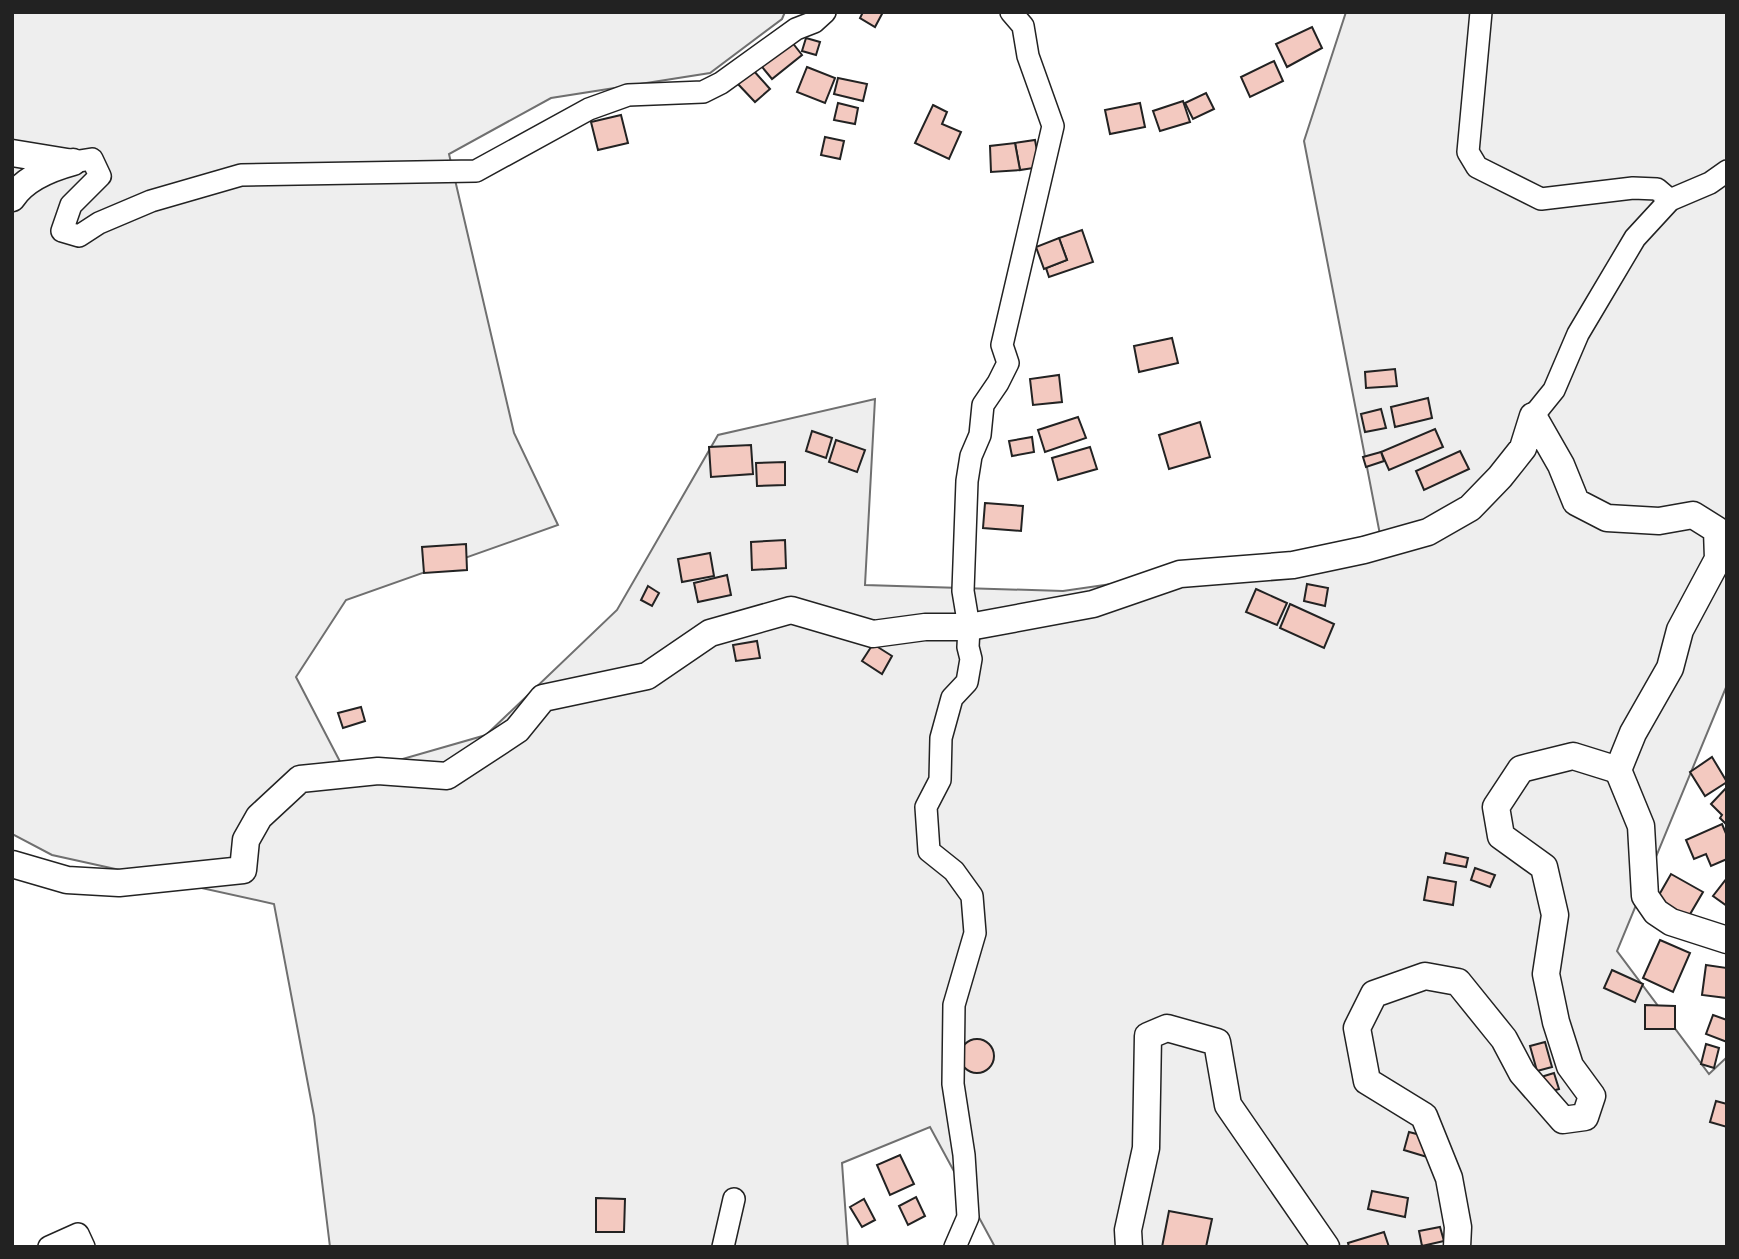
<svg xmlns="http://www.w3.org/2000/svg" width="1739" height="1259" viewBox="0 0 1739 1259" font-family="'Crimson Pro',serif">
	<style>
		.green { fill: #eee; stroke: #6f6f6f; stroke-width: 2 }
		.building { fill: #f3c9c0; stroke: #222; stroke-width: 2 }
		.lines { fill: none; stroke-linecap: round; stroke-linejoin: round }
		.minor-casing { stroke: #222; stroke-width: 24 }
		.tertiary-casing { stroke: #222; stroke-width: 29 }
		.minor { stroke: #fff; stroke-width: 21 }
		.tertiary { stroke: #fff; stroke-width: 26 }
	</style>
	<rect width="100%" height="100%" fill="#fff"/>
	<!-- green -->
	<polygon class="green" points="12,12 785,12 782,19 710,73 551,98 449,154 514,433 558,525 346,600 296,677 347,775 486,735 617,610 718,435 875,399 865,585 1063,591 1382,545 1304,141 1346,12 1727,12 1727,685 1617,951 1709,1074 1727,1057 1727,1247 995,1247 930,1127 842,1163 848,1247 330,1247 314,1116 274,904 52,855 12,834"/>
	<!-- building -->
	<g class="building">
		<polygon points="863,12 883,12 875,27 860,18"/>
		<polygon points="1312,27 1322,48 1287,67 1276,44"/>
		<polygon points="788,37 802,55 772,79 758,62"/>
		<polygon points="806,38 820,42 816,55 802,51"/>
		<polygon points="1274,61 1283,81 1250,97 1241,77"/>
		<polygon points="807,67 835,78 825,103 797,92"/>
		<polygon points="753,70 770,89 755,102 737,83"/>
		<polygon points="838,78 867,84 863,101 834,94"/>
		<polygon points="1206,93 1214,109 1193,119 1185,103"/>
		<polygon points="1183,101 1190,122 1160,131 1153,111"/>
		<polygon points="838,103 858,108 855,124 834,120"/>
		<polygon points="1140,103 1145,127 1110,134 1105,110"/>
		<polygon points="933,105 947,112 942,124 961,132 949,159 915,143"/>
		<polygon points="621,115 628,143 598,150 591,122"/>
		<polygon points="825,137 844,141 840,159 821,155"/>
		<polygon points="1035,140 1040,167 1020,170 1015,143"/>
		<polygon points="1015,143 1020,170 991,172 990,146"/>
		<polygon points="1082,230 1093,262 1049,277 1046,268 1067,260 1059,238"/>
		<polygon points="1059,238 1067,260 1044,269 1036,247"/>
		<polygon points="1172,338 1178,363 1139,372 1134,346"/>
		<polygon points="1395,369 1397,386 1366,388 1365,372"/>
		<polygon points="1059,375 1062,402 1033,405 1030,379"/>
		<polygon points="1428,398 1432,418 1395,427 1391,407"/>
		<polygon points="1381,409 1386,428 1365,432 1361,414"/>
		<polygon points="1078,417 1086,438 1045,452 1038,430"/>
		<polygon points="1200,422 1210,457 1169,469 1159,435"/>
		<polygon points="1435,429 1443,447 1389,470 1381,452"/>
		<polygon points="812,431 832,438 826,458 806,451"/>
		<polygon points="1032,437 1034,452 1012,456 1009,441"/>
		<polygon points="836,440 865,450 857,472 829,462"/>
		<polygon points="751,445 753,474 711,477 709,447"/>
		<polygon points="1090,447 1097,469 1058,480 1052,458"/>
		<polygon points="1460,451 1469,469 1424,490 1416,471"/>
		<polygon points="1381,452 1384,461 1366,467 1363,457"/>
		<polygon points="785,462 785,485 757,486 756,463"/>
		<polygon points="985,503 1023,506 1021,531 983,528"/>
		<polygon points="785,540 786,568 752,570 751,542"/>
		<polygon points="466,544 467,570 424,573 422,547"/>
		<polygon points="710,553 714,576 682,582 678,559"/>
		<polygon points="727,575 731,595 698,602 694,583"/>
		<polygon points="1307,584 1328,588 1325,606 1304,601"/>
		<polygon points="648,586 659,593 652,606 641,600"/>
		<polygon points="1256,589 1287,603 1277,625 1246,612"/>
		<polygon points="1290,604 1334,624 1324,648 1280,628"/>
		<polygon points="757,641 760,658 736,661 733,645"/>
		<polygon points="873,644 892,656 882,674 862,661"/>
		<polygon points="361,707 365,721 343,728 338,713"/>
		<polygon points="1712,757 1727,782 1705,796 1690,772"/>
		<polygon points="1727,787 1727,825 1720,818 1722,815 1711,804"/>
		<polygon points="1722,824 1727,836 1727,859 1711,866 1706,854 1694,859 1686,840"/>
		<polygon points="1446,853 1468,858 1466,867 1444,863"/>
		<polygon points="1475,868 1495,875 1490,887 1471,880"/>
		<polygon points="1671,874 1703,892 1686,921 1655,902"/>
		<polygon points="1428,877 1456,882 1453,905 1424,900"/>
		<polygon points="1727,878 1727,906 1713,896"/>
		<polygon points="1660,940 1690,953 1673,992 1643,978"/>
		<polygon points="1706,965 1727,968 1727,998 1702,995"/>
		<polygon points="1612,970 1643,984 1635,1002 1604,988"/>
		<polygon points="1645,1005 1675,1006 1675,1029 1645,1029"/>
		<polygon points="1713,1015 1727,1020 1727,1042 1706,1034"/>
		<circle cx="977" cy="1056" r="17"/>
		<polygon points="1545,1042 1552,1067 1537,1071 1530,1046"/>
		<polygon points="1706,1044 1719,1048 1714,1068 1701,1064"/>
		<polygon points="1554,1073 1559,1089 1545,1093 1541,1077"/>
		<polygon points="1716,1101 1727,1104 1727,1127 1710,1122"/>
		<polygon points="1409,1132 1432,1138 1427,1157 1404,1150"/>
		<polygon points="900,1155 914,1184 890,1195 877,1165"/>
		<polygon points="1372,1191 1408,1198 1405,1217 1368,1209"/>
		<polygon points="916,1197 925,1216 908,1225 899,1206"/>
		<polygon points="596,1198 625,1199 624,1232 596,1232"/>
		<polygon points="864,1199 875,1220 862,1227 850,1207"/>
		<polygon points="1169,1211 1212,1219 1206,1247 1162,1247"/>
		<polygon points="1440,1227 1444,1241 1422,1246 1419,1231"/>
		<polygon points="1384,1232 1389,1247 1349,1247 1348,1243"/>
	</g>
	<g class="lines">
		<defs>
			<g id="minor">
				<polyline points="1481,12 1468,152 1477,167 1541,199 1633,188 1657,189 1670,200"/>
				<polyline points="73,162 92,159 100,176 71,205 62,231 79,236 99,223 151,201 241,175 476,171 589,109 628,95 703,92 721,83 796,29 814,22 825,12"/>
				<polyline points="1533,416 1554,390 1578,334 1635,238 1670,200 1710,183 1727,171"/>
				<polyline points="49,1247 78,1234 84,1247"/>
				<polyline points="723,1247 734,1199"/>
				<polyline points="955,1247 968,1217 964,1155 953,1084 954,1005 975,933 972,896 954,871 929,851 926,807 940,780 941,738 952,698 967,682 971,659 968,647 969,627 963,591 967,481 971,456 980,435 983,405 998,383 1008,363 1002,345 1053,126 1028,56 1023,26 1011,12"/>
			</g>
			<g id="tertiary">
				<polyline points="12,153 67,162"/>
				<path d="M 12,198 C 25,178 51,168 73,162"/>
				<polyline points="12,864 67,880 119,883 243,870 246,840 259,817 300,779 378,771 447,776 517,730 543,698 647,676 710,633 791,610 873,634 925,627 969,627 1093,604 1180,574 1293,565 1364,550 1428,532 1470,508 1500,477 1523,448 1533,416 1561,465 1576,502 1607,518 1659,521 1693,515 1717,530 1718,559 1680,630 1670,668 1633,733 1618,770 1641,826 1645,896 1656,912 1671,922 1727,940"/>
				<polyline points="1129,1247 1128,1230 1146,1148 1148,1036 1167,1028 1217,1042 1228,1105 1326,1247"/>
				<polyline points="1457,1247 1458,1227 1449,1178 1424,1116 1367,1081 1357,1028 1374,994 1425,976 1458,982 1504,1039 1522,1073 1563,1120 1585,1117 1592,1096 1570,1066 1556,1022 1546,974 1555,915 1544,867 1501,836 1496,807 1521,769 1573,756 1618,770"/>
			</g>
		</defs>
		<!-- minor casing -->
		<use href="#minor" class="minor-casing"/>
		<!-- tertiary casing -->
		<use href="#tertiary" class="tertiary-casing"/>
		<!-- minor -->
		<use href="#minor" class="minor"/>
		<!-- tertiary -->
		<use href="#tertiary" class="tertiary"/>
	</g>
	<!-- border -->
	<rect width="1739" height="1259" fill="none" stroke="#222222" stroke-width="28"/>
</svg>
